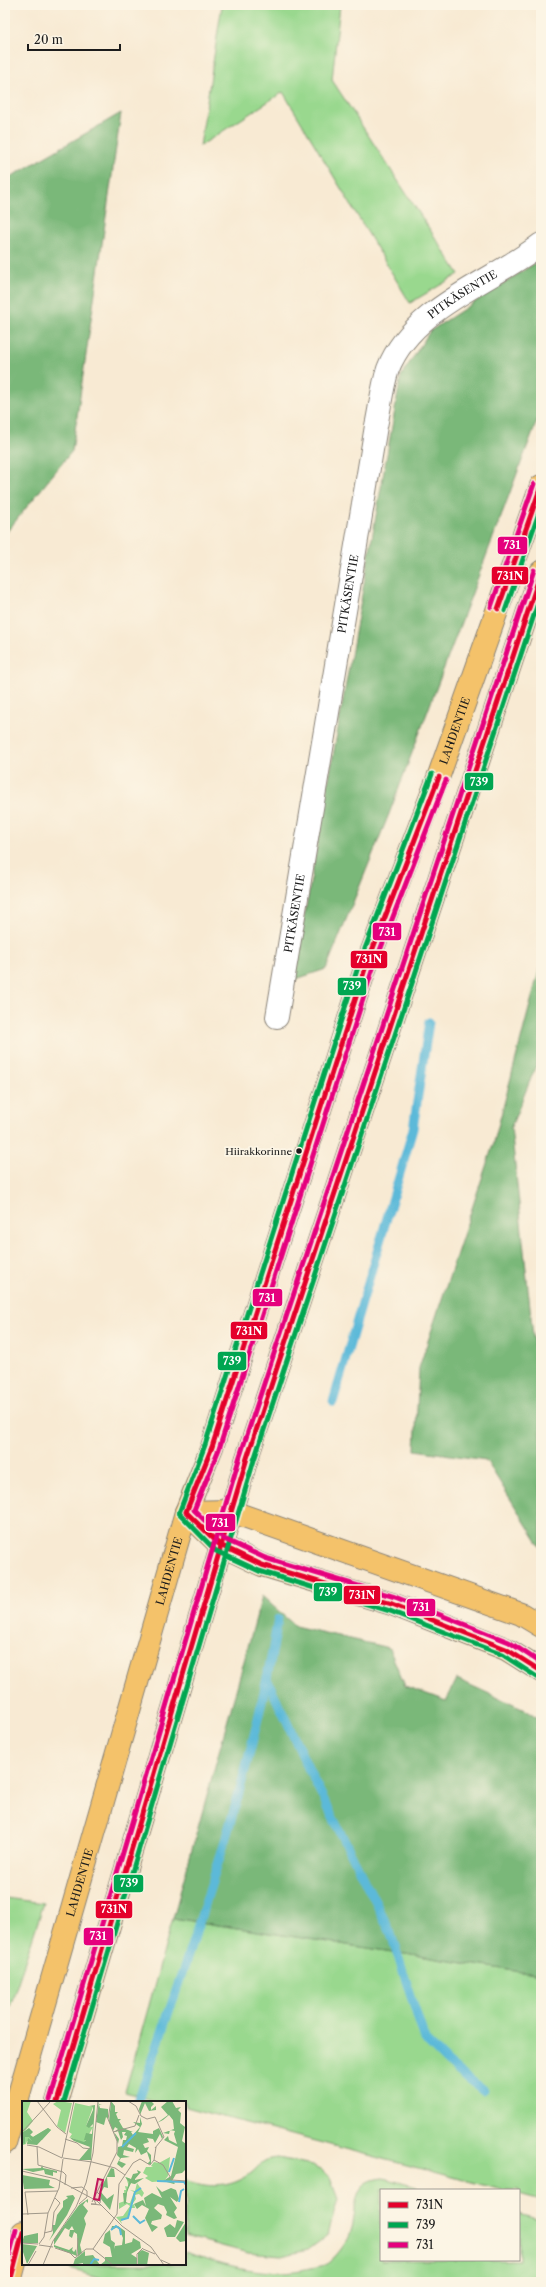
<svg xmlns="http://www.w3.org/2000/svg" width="546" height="2287" viewBox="0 0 546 2287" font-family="'Libre Caslon Text',serif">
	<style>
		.green { fill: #99d88e; stroke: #5a7a55 }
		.forest { fill: #7ab879; stroke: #4b6a4a }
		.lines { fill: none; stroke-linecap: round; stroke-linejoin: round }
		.stream { stroke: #5bb9d9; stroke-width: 9 }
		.minor-casing { stroke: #8a8378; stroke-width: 24 }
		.major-casing { stroke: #8a8378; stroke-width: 24 }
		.highway-casing { stroke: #8a8378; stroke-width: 24 }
		.minor { stroke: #fff; stroke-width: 22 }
		.major { stroke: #f4c26a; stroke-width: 22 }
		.highway { stroke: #f4c26a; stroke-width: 22 }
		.bus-1-casing { stroke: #fcf5e5; stroke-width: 8 }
		.bus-2-casing { stroke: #fcf5e5; stroke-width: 8 }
		.bus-3-casing { stroke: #fcf5e5; stroke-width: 8 }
		.bus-1 { stroke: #e4002b; stroke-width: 5 }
		.bus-2 { stroke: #00a651; stroke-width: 5 }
		.bus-3 { stroke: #e5007d; stroke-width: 5 }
		.bus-dot { fill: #1c1c1c; stroke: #fcf5e5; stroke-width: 1.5 }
		.labels { text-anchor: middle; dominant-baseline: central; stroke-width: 3.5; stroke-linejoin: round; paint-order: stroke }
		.bus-label { font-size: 10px; fill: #1c1c1c; stroke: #fcf5e5; text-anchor: end }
		.street-label { font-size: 11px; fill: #1c1c1c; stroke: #fcf5e5 }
		.inset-river { fill: none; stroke: #5bb9d9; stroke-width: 2 }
		.inset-road { fill: none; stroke: #a0988a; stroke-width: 1 }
		.view { fill: #c2185b; fill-opacity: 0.15; stroke: #c2185b; stroke-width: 2 }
		.inset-edge { fill: none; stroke: #1c1c1c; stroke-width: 2 }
		.line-badge { stroke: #fcf5e5; stroke-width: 1.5 }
		.badge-label { font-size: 11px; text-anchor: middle; font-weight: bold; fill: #fff }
	</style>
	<rect width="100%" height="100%" fill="#fcf5e5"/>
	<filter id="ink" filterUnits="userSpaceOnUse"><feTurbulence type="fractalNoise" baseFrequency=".025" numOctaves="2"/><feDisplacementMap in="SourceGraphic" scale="8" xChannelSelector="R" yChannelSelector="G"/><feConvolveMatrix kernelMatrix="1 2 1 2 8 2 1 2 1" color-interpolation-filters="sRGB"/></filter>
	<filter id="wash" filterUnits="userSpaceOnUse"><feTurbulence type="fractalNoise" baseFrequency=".012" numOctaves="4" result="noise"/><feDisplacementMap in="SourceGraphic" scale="16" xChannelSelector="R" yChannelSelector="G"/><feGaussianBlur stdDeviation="0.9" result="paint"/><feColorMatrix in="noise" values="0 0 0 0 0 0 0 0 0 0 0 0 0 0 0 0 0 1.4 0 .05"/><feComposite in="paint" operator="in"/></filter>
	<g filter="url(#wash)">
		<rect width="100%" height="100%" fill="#f8ead3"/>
		<!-- green -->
		<g class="green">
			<polygon points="222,5 340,5 332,80 459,274 410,303 283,92 200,146"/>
			<polygon points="5,1898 44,1903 5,2022"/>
			<polygon points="173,1918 541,1975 541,2200 519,2194 519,2190 502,2190 185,2107 185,2102 164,2102 125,2092"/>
			<path d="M 278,2158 L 312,2165 L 322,2170 L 330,2178 L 338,2199 L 328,2235 L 308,2250 L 281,2256 L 248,2253 L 185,2236 L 185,2180 C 207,2188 230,2189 250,2174 C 262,2165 260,2159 278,2158 Z"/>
			<path d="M 383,2178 L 428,2190 L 381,2190 L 381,2260 L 519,2260 L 519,2214 L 541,2220 L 541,2282 L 114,2282 L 70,2269 L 71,2264 L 185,2264 L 185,2252 C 225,2265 268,2279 310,2268 C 316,2267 324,2266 328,2263 C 338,2255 349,2240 352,2228 C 358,2204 351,2181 383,2178 Z"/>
		</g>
		<!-- forest -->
		<g class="forest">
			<polygon points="121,113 72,451 5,534 5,180"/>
			<polygon points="541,259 541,410 389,814 326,969 293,980 401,376 430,331"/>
			<polygon points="541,963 541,1054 511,1127 535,1355 541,1354 541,1548 486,1460 415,1450 419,1368 494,1142"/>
			<polygon points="262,1596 295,1626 389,1648 405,1686 446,1701 457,1679 529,1712 541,1722 541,1975 173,1918"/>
		</g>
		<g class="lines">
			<!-- stream -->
			<g class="stream">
				<polyline points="333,1402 413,1129 429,1022"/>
				<polyline points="268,1681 309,1770 390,1931 425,2040 448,2063 483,2091"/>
				<path d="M 138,2102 C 192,1943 251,1785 278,1619"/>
			</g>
		</g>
	</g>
	<g filter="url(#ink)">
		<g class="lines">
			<defs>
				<g id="minor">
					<path id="s1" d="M 277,1017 L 376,426 C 380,408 382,387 388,369 C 412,307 492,282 541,244"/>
				</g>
				<g id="major">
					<polyline points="57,2102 247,1458 541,572"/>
					<path id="s2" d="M 5,2143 L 186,1512 L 212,1447 L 365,969 L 438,778 L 541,486"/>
					<polyline points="10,2282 23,2232"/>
				</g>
				<g id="highway">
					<polyline points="186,1512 220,1545 262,1565 392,1604 506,1649 541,1671"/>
					<polyline points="186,1512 230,1511 521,1614 541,1626"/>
				</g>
			</defs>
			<!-- minor casing -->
			<use href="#minor" class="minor-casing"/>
			<!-- major casing -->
			<use href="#major" class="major-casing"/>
			<!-- highway casing -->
			<use href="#highway" class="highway-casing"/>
			<!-- minor -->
			<use href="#minor" class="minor"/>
			<!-- major -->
			<use href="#major" class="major"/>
			<!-- highway -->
			<use href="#highway" class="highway"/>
			<defs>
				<g id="bus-1">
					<polyline points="498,609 541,486"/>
					<polyline points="439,777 365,969 212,1447 186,1512 220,1545 262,1565 392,1604 506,1649 541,1671"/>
					<polyline points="57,2102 247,1458 541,572"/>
					<polyline points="10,2282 23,2232"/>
				</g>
				<g id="bus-2">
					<polyline points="505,611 541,507"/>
					<polyline points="432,774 358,967 205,1445 179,1513 216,1551 259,1571 390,1611 503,1655 537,1677"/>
					<polyline points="64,2102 254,1460 541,594"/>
				</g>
				<g id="bus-3">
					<polyline points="491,607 534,484"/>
					<polyline points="446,780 372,971 219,1449 194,1510 224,1539 265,1558 395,1597 509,1642 541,1663"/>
					<polyline points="50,2100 240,1456 534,570"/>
					<polyline points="5,2273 16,2230"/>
				</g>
			</defs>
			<!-- bus-1 casing -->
			<use href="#bus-1" class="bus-1-casing"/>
			<!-- bus-2 casing -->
			<use href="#bus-2" class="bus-2-casing"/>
			<!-- bus-3 casing -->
			<use href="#bus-3" class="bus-3-casing"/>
			<!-- bus-1 -->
			<use href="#bus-1" class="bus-1"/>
			<!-- bus-2 -->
			<use href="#bus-2" class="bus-2"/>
			<!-- bus-3 -->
			<use href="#bus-3" class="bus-3"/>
		</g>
	</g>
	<!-- markers -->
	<circle class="bus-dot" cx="299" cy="1151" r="3.5"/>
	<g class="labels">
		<!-- bus labels -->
		<g class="bus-label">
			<text x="292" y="1151">Hiirakkorinne</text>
		</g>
		<!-- street labels -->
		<g class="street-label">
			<text stroke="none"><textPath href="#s1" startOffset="765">PITKÄSENTIE</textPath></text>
			<text stroke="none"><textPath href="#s1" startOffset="429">PITKÄSENTIE</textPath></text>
			<text stroke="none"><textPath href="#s2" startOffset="1483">LAHDENTIE</textPath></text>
			<text stroke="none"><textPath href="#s1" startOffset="105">PITKÄSENTIE</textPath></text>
			<text stroke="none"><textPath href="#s2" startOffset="595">LAHDENTIE</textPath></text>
			<text stroke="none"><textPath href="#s2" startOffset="271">LAHDENTIE</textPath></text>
		</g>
	</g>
	<!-- overview -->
	<g transform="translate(22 2101)">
		<rect width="164" height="164" fill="#f8ead3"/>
		<path d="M 0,0 L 9,0 L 5,11 L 11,20 L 3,30 L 11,36 L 26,27 L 29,29 L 20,39 L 5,40 L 4,43 L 1,44 ZM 36,0 L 50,2 L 43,32 L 35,25 L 39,9 L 31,3 ZM 53,2 L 71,6 L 64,25 L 71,26 L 62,42 L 48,36 L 50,33 L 47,31 ZM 148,56 L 146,75 L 142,80 L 130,81 L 123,77 L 126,75 L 121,72 L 124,66 L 131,66 L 129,65 L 132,61 L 137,62 ZM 104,76 L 113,80 L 113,83 L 109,82 L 106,87 L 103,102 L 108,102 L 112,91 L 108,89 L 113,90 L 115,82 L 122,92 L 120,96 L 117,93 L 113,94 L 114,98 L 109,105 L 112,103 L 113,107 L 109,107 L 106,116 L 99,120 L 100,123 L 94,116 L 101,115 L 108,105 L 105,103 L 97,108 L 97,102 L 103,100 L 102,89 L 104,89 L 103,85 L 107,86 Z" fill="#99d88e"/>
		<path d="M 77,0 L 76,3 L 80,4 L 77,4 L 78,7 L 86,8 L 86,18 L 84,16 L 82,24 L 74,21 ZM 89,0 L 93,5 L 93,11 L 96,11 L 94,13 L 96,18 L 99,18 L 97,20 L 101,27 L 111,31 L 109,31 L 111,34 L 118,26 L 111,21 L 118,22 L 118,16 L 120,23 L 116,31 L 131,33 L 131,30 L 137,27 L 141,36 L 140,38 L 138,33 L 133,42 L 131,38 L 125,37 L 127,41 L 121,43 L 123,47 L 127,46 L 125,50 L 129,54 L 129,63 L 125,63 L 128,60 L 125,51 L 119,54 L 116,48 L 113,52 L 114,47 L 107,43 L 105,46 L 112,48 L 111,51 L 102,49 L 101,54 L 108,56 L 99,57 L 97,60 L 104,63 L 100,67 L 95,63 L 98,57 L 95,54 L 96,46 L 100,45 L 101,39 L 104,39 L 105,35 L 102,34 L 104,31 L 100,31 L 101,36 L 99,39 L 96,30 L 92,31 L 97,38 L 96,43 L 92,31 L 96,28 L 93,26 L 91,30 L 87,21 ZM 120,0 L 129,0 L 128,3 L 129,0 L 132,3 L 129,6 L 129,9 L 134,5 L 134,9 L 127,10 L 123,2 L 118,14 L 117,8 ZM 146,0 L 150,0 L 154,7 L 159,6 L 156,9 L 159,12 L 158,22 L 163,26 L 160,40 L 164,43 L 164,68 L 160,72 L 154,73 L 150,80 L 153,82 L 152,83 L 141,80 L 149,75 L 156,46 L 142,39 L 146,35 L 147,39 L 155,43 L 152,33 L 153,30 L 148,29 L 147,33 L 141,32 L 152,28 L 151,19 L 147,14 L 141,19 L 135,22 L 146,14 L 139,6 ZM 73,4 L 73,5 L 69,59 L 57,59 L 68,46 L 52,40 L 47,36 L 62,41 L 64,39 L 62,39 L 64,32 L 70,33 L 71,23 L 67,27 L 64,25 L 71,9 L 71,6 L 67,5 ZM 7,27 L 11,31 L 8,34 L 11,36 L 26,27 L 29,29 L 15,44 L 5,43 L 6,37 L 10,40 L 7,36 L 3,36 L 3,43 L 0,42 L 0,32 ZM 20,64 L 21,67 L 35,70 L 35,72 L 31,71 L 31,75 L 23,73 L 22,69 L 11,71 L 0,68 L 19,67 ZM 89,67 L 92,68 L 93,76 L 85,76 L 86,87 L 82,86 L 80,90 L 80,86 L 78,90 L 85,98 L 92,93 L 88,109 L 79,98 L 77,91 ZM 115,69 L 119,71 L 113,78 L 113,79 L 122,77 L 113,83 L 109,82 L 105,91 L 104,101 L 106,101 L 102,103 L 101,92 L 104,92 L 107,81 L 103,76 L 109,78 L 111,73 L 116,72 ZM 0,74 L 28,79 L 27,84 L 33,87 L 2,88 ZM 134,85 L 140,91 L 149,87 L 154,89 L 157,98 L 155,101 L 148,96 L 155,107 L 152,111 L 155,117 L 152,118 L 144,114 L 145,111 L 142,105 L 136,103 L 132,107 L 140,114 L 139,118 L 130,120 L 129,123 L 136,126 L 130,131 L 123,117 L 127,108 L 120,104 L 115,108 L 112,103 L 121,99 L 124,105 L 122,97 L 130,92 L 140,97 ZM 51,94 L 53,97 L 45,114 L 27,140 L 31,132 L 30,124 L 33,124 L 35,114 L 41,106 L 41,100 L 46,97 L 44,95 ZM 66,98 L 66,102 L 64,100 L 61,104 L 66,110 L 62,117 L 64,123 L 58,144 L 60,152 L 56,155 L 55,133 L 52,131 L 50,137 L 47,135 L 48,129 L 52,129 L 50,125 L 47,129 L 43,127 L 32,144 L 47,149 L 51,146 L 50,149 L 52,151 L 54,148 L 55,155 L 32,146 L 32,138 L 57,104 ZM 155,119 L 162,121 L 153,136 L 145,136 L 142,127 L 148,123 L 153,127 ZM 164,121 L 164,140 L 158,141 L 154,137 ZM 90,125 L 96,125 L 103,130 L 103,143 L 110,141 L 111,137 L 118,141 L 119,147 L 109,153 L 115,157 L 115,164 L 61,164 L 61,162 L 51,164 L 53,158 L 63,150 L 63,155 L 71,154 L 78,164 L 83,160 L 83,156 L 90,156 L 88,146 L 81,142 L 83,133 L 88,129 L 89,139 L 93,142 L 92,148 L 93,145 L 100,144 L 101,137 L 96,126 L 89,129 ZM 16,132 L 16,142 L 0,142 L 2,135 ZM 0,143 L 15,145 L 5,163 L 0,148 ZM 120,149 L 127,152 L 125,164 L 116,164 L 116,152 Z" fill="#7ab879"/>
		<path class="inset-river" d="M 100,46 L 114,32M 147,71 L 152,57M 135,80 L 162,81 L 164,84M 157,101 L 159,90 L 162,88M 111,115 L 118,122 L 123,119M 99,119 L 106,117 L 113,91 L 119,87M 89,129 L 94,125 L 98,128 L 99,134M 68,164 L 72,158 L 77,159"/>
		<path class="inset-road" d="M 15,0 L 35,26 L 44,33M 106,0 L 114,5 L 119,15 L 125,18 L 133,16 L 142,36 L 133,47M 0,31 L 28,1M 91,31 L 113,25 L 117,14M 43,38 L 55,42 L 61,47 L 69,48M 5,44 L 17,46 L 40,57M 15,45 L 16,64 L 41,71M 134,46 L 132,59 L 141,64 L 150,79 L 164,80M 40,57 L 52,0M 41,57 L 70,61 L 93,67 L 103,74M 0,70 L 34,78 L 75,100 L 100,125 L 129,146 L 142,164M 41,71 L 44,74 L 43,84M 97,83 L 111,62 L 118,58 L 128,64 L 132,59M 49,87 L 60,86 L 65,90 L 65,96 L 57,103M 75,91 L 79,95 L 78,102M 72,99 L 74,103 L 69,103 L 79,104M 70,101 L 95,51 L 95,40 L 86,18 L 89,0M 26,112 L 37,87 L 41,58M 1,113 L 26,112M 6,114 L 3,91 L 36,90M 22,132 L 30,130 L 32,111 L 38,102 L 33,97M 0,142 L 16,143M 17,143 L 22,136 L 26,112M 17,144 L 31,146M 33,147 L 48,152 L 53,157M 71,148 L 95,113 L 97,83M 121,148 L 133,153M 55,155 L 56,137M 53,157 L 64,148 L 71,148 L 91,164M 139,159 L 150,164M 6,164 L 14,150M 21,164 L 31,140 L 54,106 L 64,82 L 71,52 L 76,0M 115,164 L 115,153 L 121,147"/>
		<path class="view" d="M 76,78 L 81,79 L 77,99 L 72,98 Z"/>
		<rect width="164" height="164" class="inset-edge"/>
	</g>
	<g class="line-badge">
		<rect x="497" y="536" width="31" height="19" rx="4" fill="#e5007d"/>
		<rect x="491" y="566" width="38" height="19" rx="4" fill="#e4002b"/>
		<rect x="464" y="772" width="30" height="19" rx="4" fill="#00a651"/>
		<rect x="372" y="922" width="30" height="19" rx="4" fill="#e5007d"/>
		<rect x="350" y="950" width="38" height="19" rx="4" fill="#e4002b"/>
		<rect x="337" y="977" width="30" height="19" rx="4" fill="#00a651"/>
		<rect x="252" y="1288" width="31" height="19" rx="4" fill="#e5007d"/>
		<rect x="230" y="1321" width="38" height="19" rx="4" fill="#e4002b"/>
		<rect x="217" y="1351" width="30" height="20" rx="4" fill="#00a651"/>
		<rect x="205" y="1513" width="31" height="19" rx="4" fill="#e5007d"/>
		<rect x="313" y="1582" width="30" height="20" rx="4" fill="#00a651"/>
		<rect x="343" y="1585" width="38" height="20" rx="4" fill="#e4002b"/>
		<rect x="406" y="1598" width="30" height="19" rx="4" fill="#e5007d"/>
		<rect x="113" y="1874" width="31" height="19" rx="4" fill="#00a651"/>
		<rect x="95" y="1900" width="38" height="19" rx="4" fill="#e4002b"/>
		<rect x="83" y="1927" width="31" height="19" rx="4" fill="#e5007d"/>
	</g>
	<g class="badge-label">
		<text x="512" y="549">731</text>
		<text x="510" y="580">731N</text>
		<text x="479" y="786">739</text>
		<text x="387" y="936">731</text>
		<text x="369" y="963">731N</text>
		<text x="352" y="990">739</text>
		<text x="267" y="1302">731</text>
		<text x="249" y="1335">731N</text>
		<text x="232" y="1365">739</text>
		<text x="220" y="1527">731</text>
		<text x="328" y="1596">739</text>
		<text x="362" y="1599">731N</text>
		<text x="421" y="1611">731</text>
		<text x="129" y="1887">739</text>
		<text x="114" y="1913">731N</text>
		<text x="98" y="1940">731</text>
	</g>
	<!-- margin -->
	<rect width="546" height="2287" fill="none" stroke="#fcf5e5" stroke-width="20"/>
	<!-- legend -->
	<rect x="380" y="2189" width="140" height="72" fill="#fcf5e5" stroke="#a29e95"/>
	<rect x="388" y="2202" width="20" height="6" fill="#e4002b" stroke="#a29e95"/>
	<text x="416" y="2209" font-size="12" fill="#1c1c1c">731N</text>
	<rect x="388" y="2222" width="20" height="6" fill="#00a651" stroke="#a29e95"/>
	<text x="416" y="2229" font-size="12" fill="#1c1c1c">739</text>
	<rect x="388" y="2242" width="20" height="6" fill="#e5007d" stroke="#a29e95"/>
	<text x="416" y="2249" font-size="12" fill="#1c1c1c">731</text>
	<!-- scale -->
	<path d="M28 44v6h92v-6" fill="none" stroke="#1c1c1c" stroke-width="2"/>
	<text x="34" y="44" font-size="12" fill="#1c1c1c" stroke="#fcf5e5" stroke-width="3" paint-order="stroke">20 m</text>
</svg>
